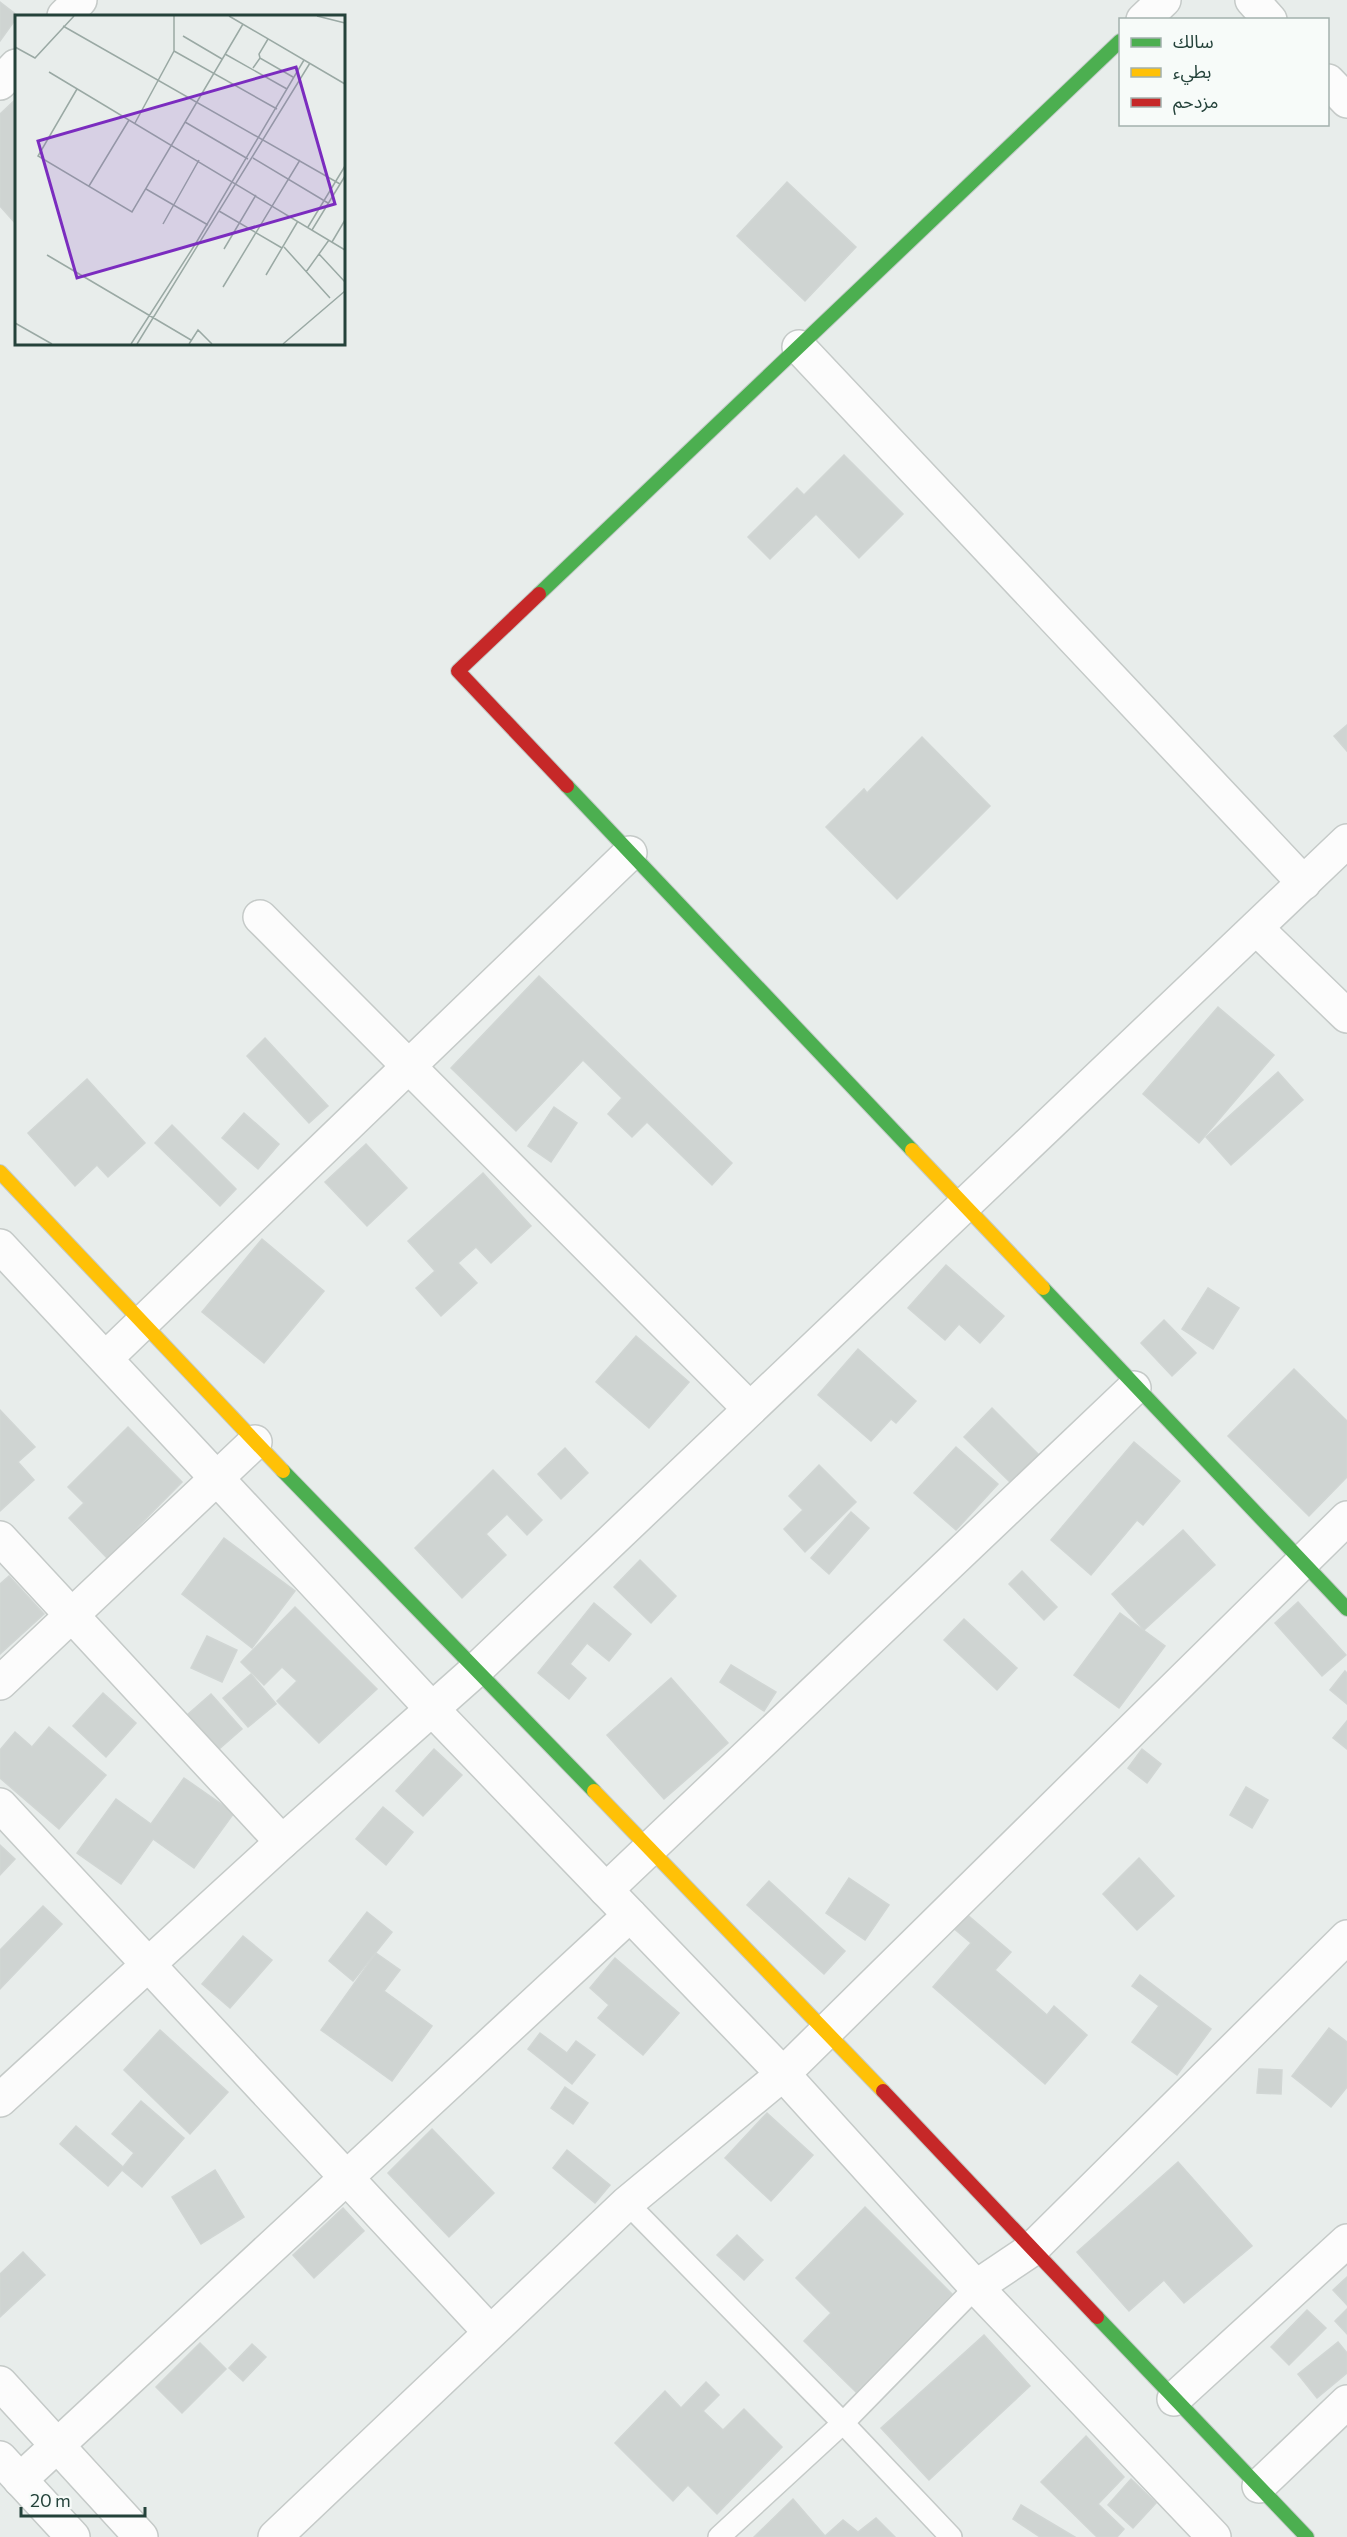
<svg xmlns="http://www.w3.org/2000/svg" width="1347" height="2537" viewBox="0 0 1347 2537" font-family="Commissioner,'Noto Sans Arabic',sans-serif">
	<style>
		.building { fill: #cfd4d2; stroke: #d1d6d4; stroke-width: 1.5 }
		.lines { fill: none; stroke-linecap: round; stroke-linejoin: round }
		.lane-casing { stroke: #c5cac8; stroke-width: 24 }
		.street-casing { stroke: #c5cac8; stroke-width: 36 }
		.fast-casing { stroke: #c3cbc8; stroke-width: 16 }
		.slow-casing { stroke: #c3cbc8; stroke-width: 16 }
		.jam-casing { stroke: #c3cbc8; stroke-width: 16 }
		.lane { stroke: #fcfcfc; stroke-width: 21 }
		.street { stroke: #fcfcfc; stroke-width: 33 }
		.fast { stroke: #4caf50; stroke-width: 14 }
		.slow { stroke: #ffc107; stroke-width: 14 }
		.jam { stroke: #c62828; stroke-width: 14 }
		.inset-road { fill: none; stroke: #9aa9a4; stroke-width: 1.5 }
		.view { fill: #7b2cbf; fill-opacity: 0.15; stroke: #7b2cbf; stroke-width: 3 }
		.inset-edge { fill: none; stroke: #24423a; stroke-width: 3 }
	</style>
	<rect width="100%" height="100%" fill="#e8edeb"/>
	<!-- building -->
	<g class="building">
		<polygon points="0,2 18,16 0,41"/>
		<polygon points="16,99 16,224 0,206 0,114"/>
		<polygon points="787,182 856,247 805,301 737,236"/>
		<polygon points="844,455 903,514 859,558 816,514 770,559 748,537 797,488 804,495"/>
		<polygon points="1347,725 1347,751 1334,736"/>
		<polygon points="922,737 990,806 897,899 826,827 864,789 867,793"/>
		<polygon points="539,976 732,1163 712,1185 647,1122 632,1137 608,1114 622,1098 583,1060 516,1131 451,1068"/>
		<polygon points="1218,1007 1274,1055 1199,1143 1143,1094"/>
		<polygon points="265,1038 328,1106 309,1123 247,1056"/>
		<polygon points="1278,1072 1303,1100 1231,1165 1206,1137"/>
		<polygon points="87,1079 145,1143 108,1177 97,1165 75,1186 28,1133"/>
		<polygon points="554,1107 577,1123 551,1162 528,1146"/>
		<polygon points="244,1113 279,1144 258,1169 222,1138"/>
		<polygon points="172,1125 236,1189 220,1206 155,1143"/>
		<polygon points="366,1144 407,1188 367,1226 325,1182"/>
		<polygon points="483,1173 531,1226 491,1263 476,1247 458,1263 477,1283 441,1316 416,1288 435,1271 408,1241"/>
		<polygon points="262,1239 324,1291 264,1363 202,1312"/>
		<polygon points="946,1265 1004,1316 980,1343 959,1324 945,1340 908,1308"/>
		<polygon points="1208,1288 1239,1308 1213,1349 1182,1329"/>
		<polygon points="1164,1320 1196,1353 1172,1376 1141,1343"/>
		<polygon points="636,1336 689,1382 649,1428 596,1382"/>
		<polygon points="858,1349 916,1401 896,1423 891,1419 871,1441 818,1395"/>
		<polygon points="1294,1369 1347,1421 1347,1477 1309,1516 1228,1436"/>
		<polygon points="992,1408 1042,1458 1014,1486 964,1437"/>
		<polygon points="0,1410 35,1447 18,1462 34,1480 0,1511"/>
		<polygon points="128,1427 182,1482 107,1558 69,1518 84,1503 68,1487"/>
		<polygon points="1134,1442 1180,1481 1143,1525 1137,1520 1091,1575 1051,1540"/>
		<polygon points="956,1447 998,1484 956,1530 914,1493"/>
		<polygon points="565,1448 588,1473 561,1499 538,1474"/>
		<polygon points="819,1465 856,1502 805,1552 784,1529 803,1510 789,1496"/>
		<polygon points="493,1470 542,1520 527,1535 507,1514 486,1534 506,1555 462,1598 415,1548"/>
		<polygon points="851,1512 869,1528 829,1574 811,1558"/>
		<polygon points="1183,1530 1215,1565 1144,1630 1112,1594"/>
		<polygon points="224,1538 295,1591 252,1648 182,1594"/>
		<polygon points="640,1560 676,1596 651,1623 614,1587"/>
		<polygon points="1022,1571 1057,1607 1044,1620 1009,1584"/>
		<polygon points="9,1576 44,1614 0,1654 0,1584"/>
		<polygon points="1298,1602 1346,1655 1322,1676 1275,1623"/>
		<polygon points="594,1603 631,1634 609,1661 587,1643 570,1664 586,1678 569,1699 538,1673"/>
		<polygon points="295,1607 377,1689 319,1743 277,1701 297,1681 282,1667 264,1685 241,1662"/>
		<polygon points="1120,1613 1165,1646 1119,1708 1074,1675"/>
		<polygon points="964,1619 1017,1668 997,1690 944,1640"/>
		<polygon points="207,1636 237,1650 222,1682 191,1668"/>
		<polygon points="731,1665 776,1692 764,1711 720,1682"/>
		<polygon points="1345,1671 1347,1673 1347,1704 1330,1690"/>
		<polygon points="251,1674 276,1704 248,1727 223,1698"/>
		<polygon points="671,1678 728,1743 664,1799 607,1735"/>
		<polygon points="103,1693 136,1723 106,1757 73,1726"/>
		<polygon points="211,1694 242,1729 218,1750 187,1715"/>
		<polygon points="1347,1721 1347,1749 1333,1738"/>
		<polygon points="49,1727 106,1775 59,1829 0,1778 0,1750 15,1732 32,1747"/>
		<polygon points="434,1749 462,1775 423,1816 396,1791"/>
		<polygon points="1142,1749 1161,1764 1147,1783 1128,1768"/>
		<polygon points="184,1778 234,1813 194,1868 153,1839 121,1884 77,1853 116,1799 151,1824"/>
		<polygon points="1246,1787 1268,1800 1252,1828 1230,1815"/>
		<polygon points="383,1807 413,1832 386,1865 356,1839"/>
		<polygon points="0,1845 15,1859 0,1875"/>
		<polygon points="1139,1858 1174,1896 1137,1930 1103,1894"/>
		<polygon points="849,1878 889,1905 865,1940 826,1913"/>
		<polygon points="769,1881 845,1951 824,1974 747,1905"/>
		<polygon points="43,1906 62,1924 0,1989 0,1950"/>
		<polygon points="367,1912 392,1932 353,1981 329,1961"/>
		<polygon points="964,1912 1011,1952 995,1970 1047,2015 1054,2006 1087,2035 1045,2084 933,1987 971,1943 952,1927"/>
		<polygon points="243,1936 272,1960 230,2008 202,1984"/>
		<polygon points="376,1953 400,1970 384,1991 432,2026 392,2081 321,2030"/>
		<polygon points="615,1958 679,2013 643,2055 598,2018 609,2005 590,1988"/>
		<polygon points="1140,1975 1211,2029 1177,2075 1132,2042 1159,2006 1132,1986"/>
		<polygon points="1329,2028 1347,2042 1347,2087 1331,2107 1292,2076"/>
		<polygon points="160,2030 228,2092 190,2134 124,2070"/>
		<polygon points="540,2033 567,2053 576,2041 595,2055 572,2084 528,2049"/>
		<polygon points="1259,2069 1282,2070 1281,2094 1257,2093"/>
		<polygon points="565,2087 588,2103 573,2124 551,2108"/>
		<polygon points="141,2101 184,2138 142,2187 122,2170 108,2186 60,2144 76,2126 123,2167 134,2153 112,2134"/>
		<polygon points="767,2113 813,2155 771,2201 725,2158"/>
		<polygon points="432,2129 494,2193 449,2237 388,2173"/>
		<polygon points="567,2150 610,2185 595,2203 553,2168"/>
		<polygon points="1178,2162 1252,2246 1184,2303 1164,2280 1129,2311 1077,2252"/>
		<polygon points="215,2170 244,2217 201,2244 172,2197"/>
		<polygon points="865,2207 952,2294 856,2392 804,2341 831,2313 796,2278"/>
		<polygon points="343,2208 364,2231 314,2278 293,2255"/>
		<polygon points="737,2235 763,2260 744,2280 717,2255"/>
		<polygon points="23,2252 45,2275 0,2317 0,2274"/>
		<polygon points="1347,2277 1347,2305 1333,2290"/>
		<polygon points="1347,2309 1347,2334 1335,2321"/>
		<polygon points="1307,2310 1326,2328 1289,2365 1271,2347"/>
		<polygon points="984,2335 1030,2386 929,2480 881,2428"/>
		<polygon points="1338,2342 1347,2353 1347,2373 1317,2398 1298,2374"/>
		<polygon points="200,2343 226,2369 182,2413 156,2387"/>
		<polygon points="252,2344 266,2357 243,2381 229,2368"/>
		<polygon points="706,2382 719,2395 703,2411 723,2430 744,2409 782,2447 717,2514 688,2485 673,2501 615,2443 665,2391 681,2408"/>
		<polygon points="1086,2436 1124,2477 1098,2504 1124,2529 1117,2537 1097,2537 1041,2482"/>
		<polygon points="1131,2479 1156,2503 1133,2528 1108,2505"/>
		<polygon points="793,2499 825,2536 843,2520 858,2532 876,2518 895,2537 754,2537"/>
		<polygon points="1021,2505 1075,2537 1040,2537 1013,2519"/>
	</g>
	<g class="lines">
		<defs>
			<g id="lane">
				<polyline points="627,2203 843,2423 951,2537"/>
				<polyline points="719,2537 843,2423 976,2287"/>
			</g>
			<g id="street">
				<polyline points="1252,0 1270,20"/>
				<polyline points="64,16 80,0"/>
				<polyline points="1143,20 1164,0"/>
				<polyline points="1328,81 1347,101"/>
				<polyline points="0,83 16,66"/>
				<polyline points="799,347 1304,883"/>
				<polyline points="260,917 750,1409"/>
				<polyline points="1256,928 1347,1016"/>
				<polyline points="0,1246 432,1709 783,2074 976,2287 1214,2537"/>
				<polyline points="106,1358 630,853"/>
				<polyline points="0,1538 282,1842"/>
				<polyline points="0,1683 255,1442"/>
				<polyline points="0,1805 490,2332"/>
				<polyline points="606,1890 1134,1388"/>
				<polyline points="0,2100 282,1842 476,1670 1347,841"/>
				<polyline points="976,2287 1031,2250 1347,1937"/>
				<polyline points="0,2383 141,2537"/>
				<polyline points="1174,2399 1347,2241"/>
				<polyline points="0,2458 73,2537"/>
				<polyline points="20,2480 630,1915"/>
				<polyline points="1259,2486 1347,2402"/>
				<polyline points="275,2537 627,2203 783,2074 1347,1518"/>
			</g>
			<g id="fast">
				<polyline points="539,594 1120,41"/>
				<polyline points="567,786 912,1150"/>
				<polyline points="1043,1288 1347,1609"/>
				<polyline points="283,1471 594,1791"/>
				<polyline points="1097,2317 1307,2537"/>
			</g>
			<g id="slow">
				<polyline points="912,1150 1043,1288"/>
				<polyline points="0,1172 283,1471"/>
				<polyline points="594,1791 883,2091"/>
			</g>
			<g id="jam">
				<polyline points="539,594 458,671 567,786"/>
				<polyline points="883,2091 1097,2317"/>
			</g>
		</defs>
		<!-- lane casing -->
		<use href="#lane" class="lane-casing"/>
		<!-- street casing -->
		<use href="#street" class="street-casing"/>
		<!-- fast casing -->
		<use href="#fast" class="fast-casing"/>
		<!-- slow casing -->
		<use href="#slow" class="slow-casing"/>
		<!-- jam casing -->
		<use href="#jam" class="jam-casing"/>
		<!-- lane -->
		<use href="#lane" class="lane"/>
		<!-- street -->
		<use href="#street" class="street"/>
		<!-- fast -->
		<use href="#fast" class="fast"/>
		<!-- slow -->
		<use href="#slow" class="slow"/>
		<!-- jam -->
		<use href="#jam" class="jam"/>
	</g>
	<!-- overview -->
	<g transform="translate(15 15)">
		<rect width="330" height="330" fill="#e8edeb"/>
		<path class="inset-road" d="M 214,1 L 330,69M 302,1 L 330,8M 48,11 L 325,169M 168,21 L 207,44M 0,32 L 20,43 L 59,1M 159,36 L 262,94M 210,39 L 272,74M 245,43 L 244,39 L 253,24M 238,53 L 245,43 L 278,62M 34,57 L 330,235M 62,74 L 23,141 L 117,197 L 228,9M 170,107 L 233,144M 120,108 L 159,36 L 159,1M 238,143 L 313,188M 74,171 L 114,105M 131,174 L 193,210M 204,196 L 267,233M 148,209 L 184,145M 293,212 L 330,151M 297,215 L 330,161M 317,227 L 330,205M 269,232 L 315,283M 209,234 L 241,180M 304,239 L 330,267M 32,240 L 176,325M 291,257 L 314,225M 251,260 L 283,206M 208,272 L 285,145M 0,308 L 37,329M 116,329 L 181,228 L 289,45M 122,329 L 295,48M 174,329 L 183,315 L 197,329M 268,329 L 330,276"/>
		<path class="view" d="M 281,52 L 320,189 L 62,263 L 23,126 Z"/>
		<rect width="330" height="330" class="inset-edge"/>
	</g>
	<!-- legend -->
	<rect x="1119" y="18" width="210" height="108" fill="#f7fbf9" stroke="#a3b1ad" stroke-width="1.5"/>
	<rect x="1131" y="38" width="30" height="9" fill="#4caf50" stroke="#a3b1ad" stroke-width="1.5"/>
	<text x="1173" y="48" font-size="18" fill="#24423a">سالك</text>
	<rect x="1131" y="68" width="30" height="9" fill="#ffc107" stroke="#a3b1ad" stroke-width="1.5"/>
	<text x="1173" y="78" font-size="18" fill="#24423a">بطيء</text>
	<rect x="1131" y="98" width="30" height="9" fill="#c62828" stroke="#a3b1ad" stroke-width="1.5"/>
	<text x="1173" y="108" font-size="18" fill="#24423a">مزدحم</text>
	<!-- scale -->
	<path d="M21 2507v9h124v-9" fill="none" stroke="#24423a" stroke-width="3"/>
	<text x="30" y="2507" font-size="18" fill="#24423a" stroke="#f7fbf9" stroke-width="4.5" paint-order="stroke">20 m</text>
</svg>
